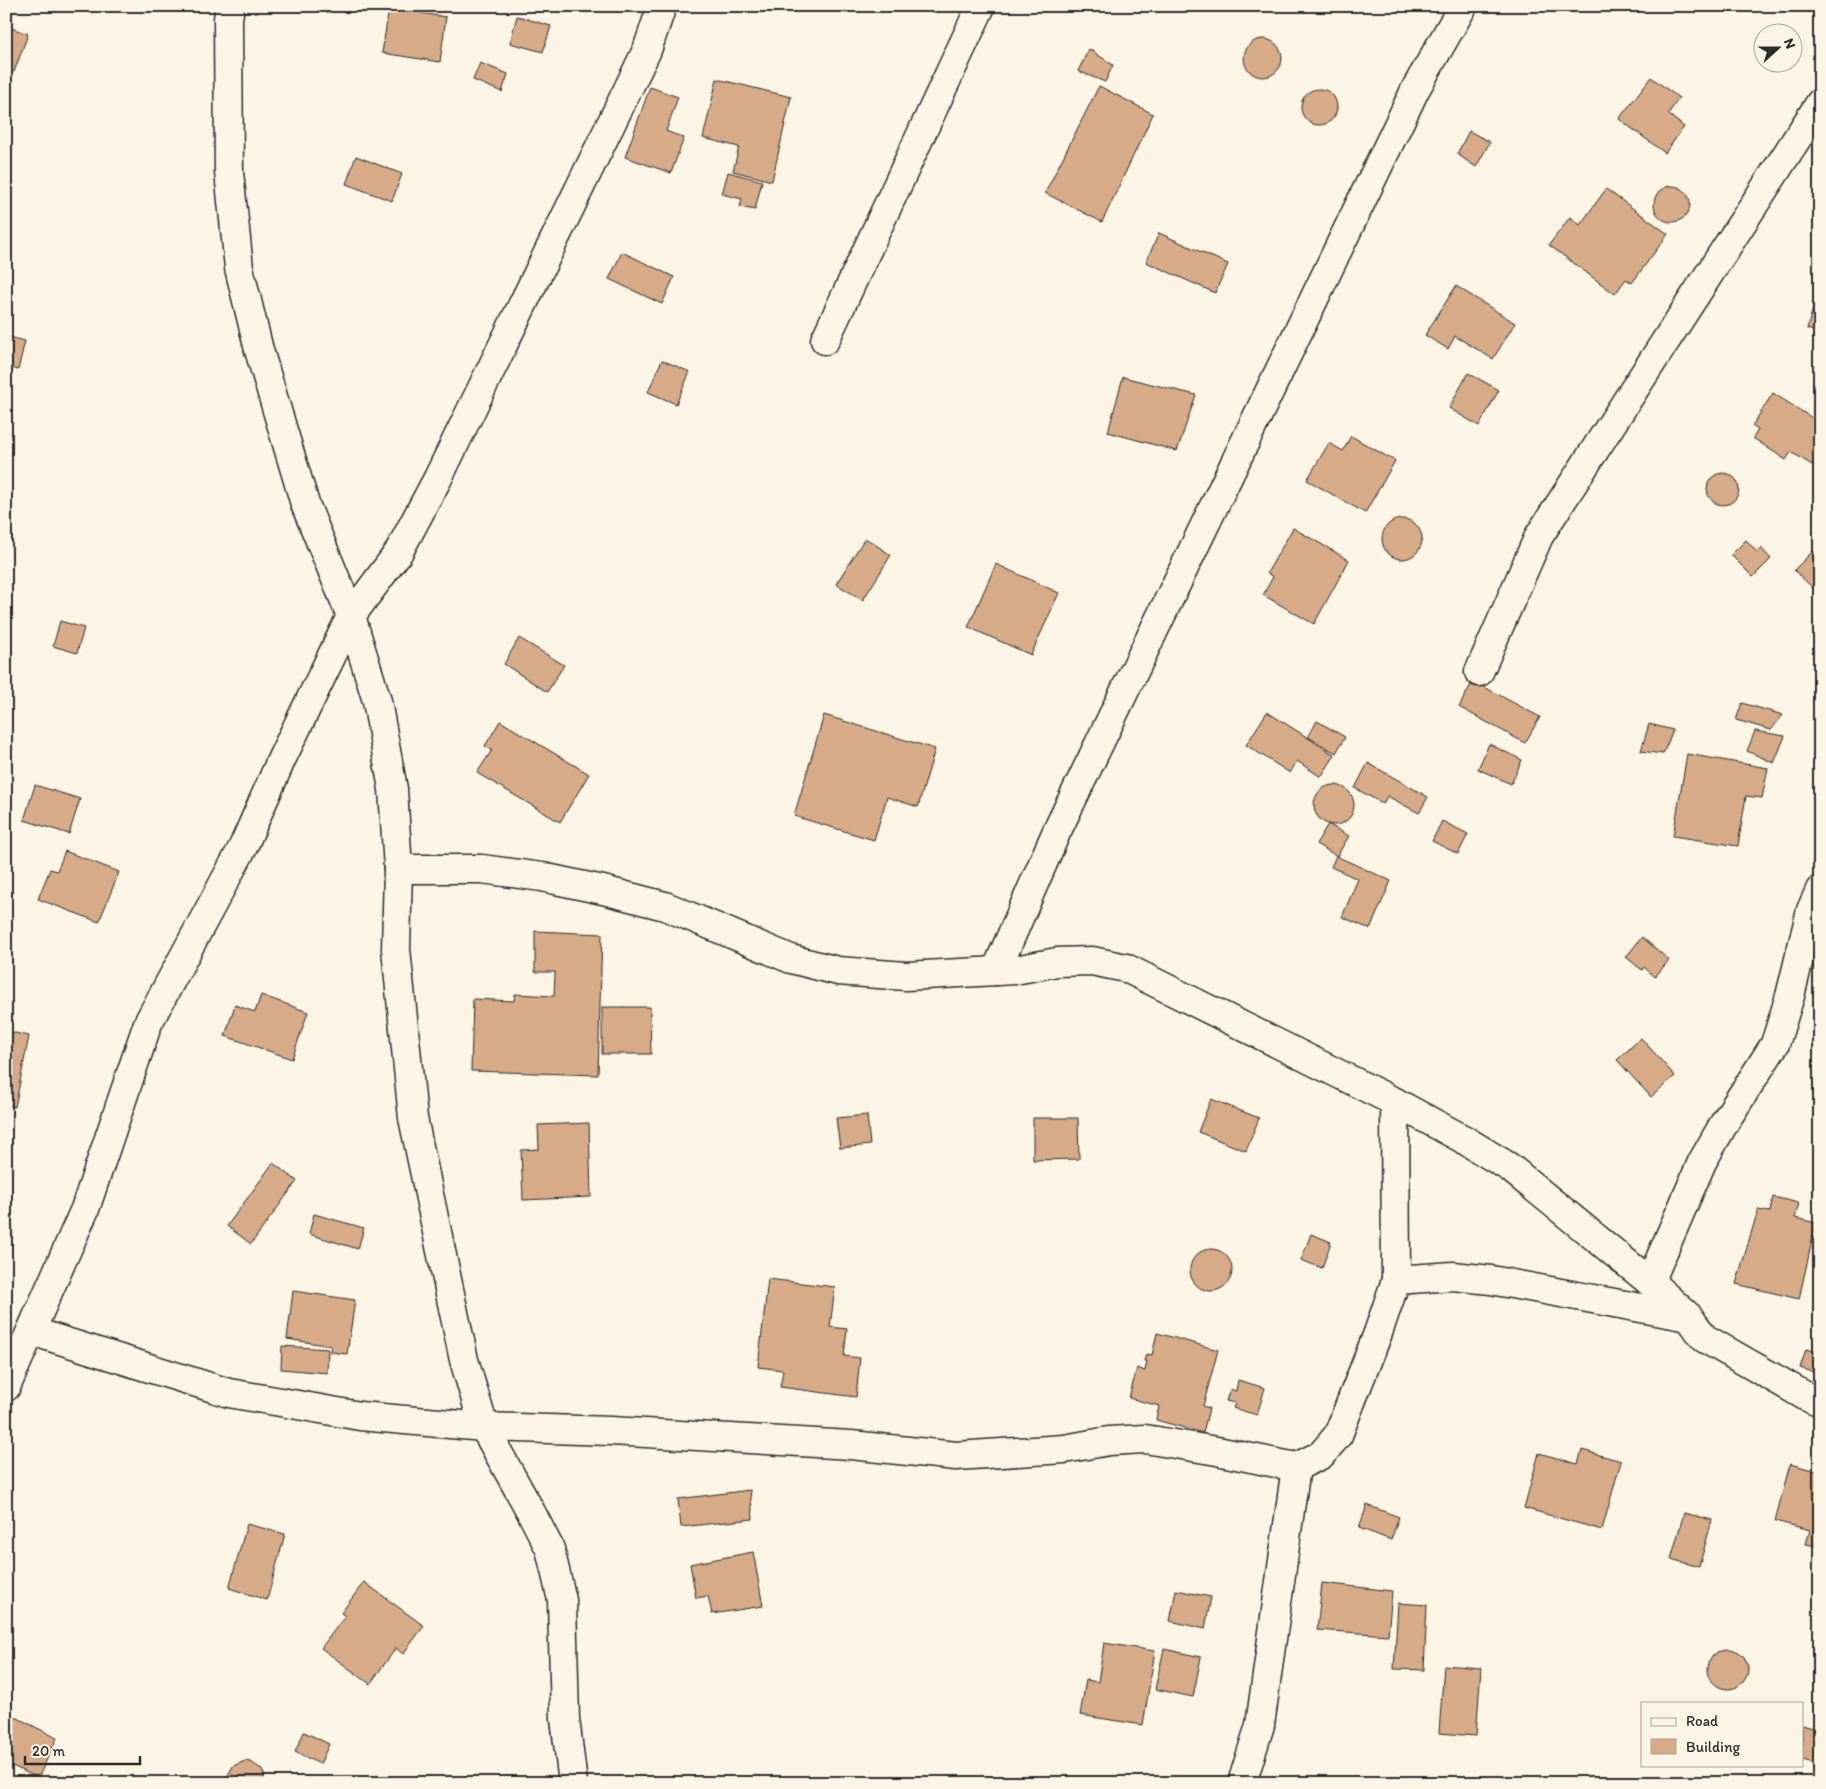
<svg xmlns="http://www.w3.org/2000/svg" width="1826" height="1789" viewBox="0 0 1826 1789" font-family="Itim,sans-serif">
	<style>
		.building { fill: #d7aa88; stroke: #2b2b2b }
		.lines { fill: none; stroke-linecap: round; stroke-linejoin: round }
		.street-casing { stroke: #2b2b2b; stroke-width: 31 }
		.street { stroke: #fcf5e5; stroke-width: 28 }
	</style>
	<rect width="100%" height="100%" fill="#fcf5e5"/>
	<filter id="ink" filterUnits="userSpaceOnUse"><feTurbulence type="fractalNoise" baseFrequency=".02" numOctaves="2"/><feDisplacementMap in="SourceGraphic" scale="10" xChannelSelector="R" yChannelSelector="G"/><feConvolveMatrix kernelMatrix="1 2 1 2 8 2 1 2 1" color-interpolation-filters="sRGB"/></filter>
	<g filter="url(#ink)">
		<!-- building -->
		<g class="building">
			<polygon points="1340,6 1353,6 1351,11"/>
			<polygon points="389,8 446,17 440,62 382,53"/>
			<polygon points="517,16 551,26 543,52 510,43"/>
			<polygon points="6,26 28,34 14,72 6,70"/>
			<circle cx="1263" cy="58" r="19"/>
			<polygon points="1089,49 1113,65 1105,82 1078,71"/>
			<polygon points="480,63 508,74 502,92 473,80"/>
			<polygon points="1651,77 1679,98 1668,114 1684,127 1665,153 1619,119"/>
			<polygon points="717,79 791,97 772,181 733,171 739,147 703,138"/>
			<polygon points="1099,86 1153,114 1102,222 1045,193"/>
			<polygon points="650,87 678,97 666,131 684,138 671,173 625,157"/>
			<circle cx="1319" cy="107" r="18"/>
			<polygon points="1469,131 1490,142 1476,167 1457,154"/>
			<polygon points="356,156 402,174 392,201 346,184"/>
			<polygon points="728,172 762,181 755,210 740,207 742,199 722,194"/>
			<circle cx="1672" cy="204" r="18"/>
			<polygon points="1606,189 1668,234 1632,283 1626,279 1615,294 1549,245 1570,217 1580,225"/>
			<polygon points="1159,233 1228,264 1215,293 1146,262"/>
			<polygon points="622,252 674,277 662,304 609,279"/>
			<polygon points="1456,286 1515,323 1493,359 1455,336 1448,349 1425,335"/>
			<polygon points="1815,301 1820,303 1820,333 1807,329"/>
			<polygon points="6,336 25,341 18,370 6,366"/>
			<polygon points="662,360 690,372 676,404 648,392"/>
			<polygon points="1468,373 1499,390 1479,426 1449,408"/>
			<polygon points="1123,377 1196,395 1177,451 1108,432"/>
			<polygon points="1773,393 1820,423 1820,453 1812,465 1791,452 1786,460 1753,438 1758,430 1752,426"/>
			<polygon points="1351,436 1395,461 1365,513 1307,480 1329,443 1343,451"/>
			<circle cx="1723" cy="489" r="16"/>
			<circle cx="1402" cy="539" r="20"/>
			<polygon points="1293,528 1349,560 1314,624 1263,595 1273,577 1267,573"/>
			<polygon points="865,538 891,555 863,600 836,584"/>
			<polygon points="1746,540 1757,552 1761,548 1771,559 1753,577 1731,555"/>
			<polygon points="1813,551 1820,557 1820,587 1816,591 1794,570"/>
			<polygon points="996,564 1059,593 1031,655 968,627"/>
			<polygon points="1820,612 1820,636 1816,626"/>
			<polygon points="60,621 84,628 77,653 53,646"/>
			<polygon points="519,638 564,665 547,692 504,664"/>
			<polygon points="1473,681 1540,717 1525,743 1459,707"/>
			<polygon points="1742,703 1783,715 1771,730 1736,720"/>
			<polygon points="1267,712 1335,755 1321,777 1297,761 1290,773 1246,745"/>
			<polygon points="824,715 935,749 918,807 887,797 874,840 794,816"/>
			<polygon points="500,721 589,774 560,822 477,773 492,750 485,746"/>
			<polygon points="1317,721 1345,737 1336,753 1308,737"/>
			<polygon points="1649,724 1673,730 1663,754 1641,751"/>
			<polygon points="1755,731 1785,736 1774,763 1747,751"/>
			<polygon points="1489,744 1522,760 1511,784 1478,769"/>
			<polygon points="1687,754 1768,768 1762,798 1746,796 1738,846 1673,836"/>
			<polygon points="1368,763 1428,797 1419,813 1387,796 1383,804 1355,788"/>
			<circle cx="1334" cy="805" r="20"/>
			<polygon points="35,785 80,799 69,834 24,820"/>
			<polygon points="1442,821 1468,834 1458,854 1432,841"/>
			<polygon points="1328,824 1349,836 1337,856 1316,844"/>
			<polygon points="65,851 119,872 99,922 38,899 50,869 57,871"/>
			<polygon points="1336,856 1391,881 1370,929 1342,917 1358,879 1331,867"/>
			<polygon points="535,931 602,934 598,1075 471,1071 473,999 514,1001 515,994 554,996 555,972 535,972"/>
			<polygon points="1642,937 1669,960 1655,977 1644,967 1642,970 1626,957"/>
			<polygon points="261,995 308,1012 292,1059 225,1036 235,1005 255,1012"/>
			<polygon points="602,1007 650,1007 651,1054 602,1054"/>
			<polygon points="6,1031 29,1036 15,1107 6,1105"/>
			<polygon points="1641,1038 1675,1076 1651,1097 1617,1060"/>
			<polygon points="1211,1099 1259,1118 1246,1151 1198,1132"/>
			<polygon points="867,1115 870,1145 840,1148 836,1118"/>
			<polygon points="1033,1118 1078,1118 1079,1159 1033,1160"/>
			<polygon points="589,1123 591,1197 523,1200 521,1150 539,1149 538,1125"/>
			<polygon points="273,1163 297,1181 251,1244 227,1226"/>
			<polygon points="1773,1197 1799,1203 1795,1218 1816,1223 1799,1299 1736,1284 1758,1210 1770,1212"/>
			<polygon points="314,1214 364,1228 358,1249 309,1234"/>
			<polygon points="1311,1234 1331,1242 1322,1268 1301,1260"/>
			<circle cx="1211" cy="1270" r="21"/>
			<polygon points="768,1279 835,1287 830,1327 847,1329 844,1356 860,1358 856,1397 780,1387 783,1370 758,1367"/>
			<polygon points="293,1291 355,1300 347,1354 330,1352 331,1346 287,1339"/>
			<polygon points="1157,1333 1218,1350 1203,1406 1209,1408 1203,1433 1156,1420 1159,1406 1129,1398 1137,1368 1145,1371 1147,1361 1144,1361 1146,1354 1152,1355"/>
			<polygon points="282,1346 328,1349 327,1373 281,1369"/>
			<polygon points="1806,1349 1820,1353 1820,1364 1817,1373 1800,1368"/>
			<polygon points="1238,1380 1265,1388 1257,1415 1233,1408 1235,1403 1226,1401 1230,1389 1236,1391"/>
			<polygon points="1582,1450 1621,1461 1602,1530 1524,1508 1539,1453 1578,1464"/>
			<polygon points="1790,1464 1820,1472 1820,1547 1806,1544 1810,1530 1775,1521"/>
			<polygon points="750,1490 753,1519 681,1527 678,1499"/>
			<polygon points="1367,1505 1399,1517 1391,1540 1359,1528"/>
			<polygon points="1684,1513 1712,1520 1699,1567 1671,1559"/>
			<polygon points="247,1524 285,1534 267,1600 229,1588"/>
			<polygon points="753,1552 763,1606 712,1614 708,1596 696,1598 690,1564"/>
			<polygon points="364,1582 424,1626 403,1654 396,1648 370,1684 321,1648 345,1616 341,1613"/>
			<polygon points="1322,1583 1392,1591 1388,1635 1317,1630"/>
			<polygon points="1176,1590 1211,1597 1205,1629 1170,1621"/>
			<polygon points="1398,1603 1427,1605 1424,1670 1394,1669"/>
			<polygon points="1104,1643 1155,1651 1143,1725 1080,1715 1086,1680 1098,1682"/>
			<polygon points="1164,1649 1201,1657 1193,1697 1155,1689"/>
			<circle cx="1728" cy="1669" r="20"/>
			<polygon points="1444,1665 1481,1668 1476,1736 1439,1733"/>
			<polygon points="6,1712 57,1738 38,1778 6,1763"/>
			<polygon points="1802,1725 1820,1730 1820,1749 1815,1764 1802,1760"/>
			<polygon points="304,1732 329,1744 320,1764 295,1752"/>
			<polygon points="245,1761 251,1762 261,1769 264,1774 264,1783 227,1783 227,1777 233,1766"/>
			<polygon points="748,1778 750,1783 738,1783"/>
		</g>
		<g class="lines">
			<defs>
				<g id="street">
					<polyline points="230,6 228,19 229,172 239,268 259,350 305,504 351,616 377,701 393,789 398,869 396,949 413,1118 464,1360 484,1427 531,1512 550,1549 562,1600 565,1719 573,1783"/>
					<polyline points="825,340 981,6"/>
					<polyline points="1479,672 1539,536 1820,103"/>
					<polyline points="398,869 482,869 542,877 603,890 665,906 791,959 838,971 906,976 1015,970 1057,962 1092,961 1126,968 1395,1102 1463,1139 1509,1167 1650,1282"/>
					<polyline points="1820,890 1811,910 1790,996 1775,1044 1726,1120 1702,1162 1650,1282 1689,1317 1704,1338 1807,1397 1820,1403"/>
					<polyline points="996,971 1056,833 1416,88 1463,6"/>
					<polyline points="1395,1102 1396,1280"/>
					<polyline points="31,1331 229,1393 360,1416 484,1427 611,1431 851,1445 956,1456 1064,1449 1109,1441 1145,1439 1217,1451 1296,1467 1321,1455 1338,1435 1378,1333 1396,1280 1453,1276 1491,1280 1689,1317"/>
					<polyline points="6,1387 85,1209 148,1023 243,847 282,758 351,616 398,553 438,478 647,50 662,6"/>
					<polyline points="1242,1783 1260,1725 1296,1467"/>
				</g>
			</defs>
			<!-- street casing -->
			<use href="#street" class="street-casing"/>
			<!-- street -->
			<use href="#street" class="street"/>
		</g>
	</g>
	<!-- margin -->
	<rect width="1826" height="1789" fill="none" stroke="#fcf5e5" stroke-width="25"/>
	<rect x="12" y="12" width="1801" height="1764" fill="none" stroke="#2b2b2b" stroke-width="2" filter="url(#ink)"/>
	<!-- legend -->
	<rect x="1641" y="1702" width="162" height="65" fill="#fcf5e5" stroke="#a8a49b"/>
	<rect x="1651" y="1718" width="25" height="8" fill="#fcf5e5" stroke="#a8a49b"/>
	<text x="1686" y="1726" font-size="15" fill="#2b2b2b">Road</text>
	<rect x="1651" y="1739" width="25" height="15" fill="#d7aa88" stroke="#a8a49b"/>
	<text x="1686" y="1752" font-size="15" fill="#2b2b2b">Building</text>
	<!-- north arrow -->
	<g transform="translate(1778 48) rotate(69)"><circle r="24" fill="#fcf5e5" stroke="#a8a49b"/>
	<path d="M0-4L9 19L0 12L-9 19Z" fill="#2b2b2b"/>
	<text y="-8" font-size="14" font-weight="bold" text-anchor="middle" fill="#2b2b2b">N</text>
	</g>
	<!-- scale -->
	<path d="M25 1756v8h115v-8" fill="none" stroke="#2b2b2b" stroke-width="2.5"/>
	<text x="32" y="1756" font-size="15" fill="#2b2b2b" stroke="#fcf5e5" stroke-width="4" paint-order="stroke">20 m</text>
</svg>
